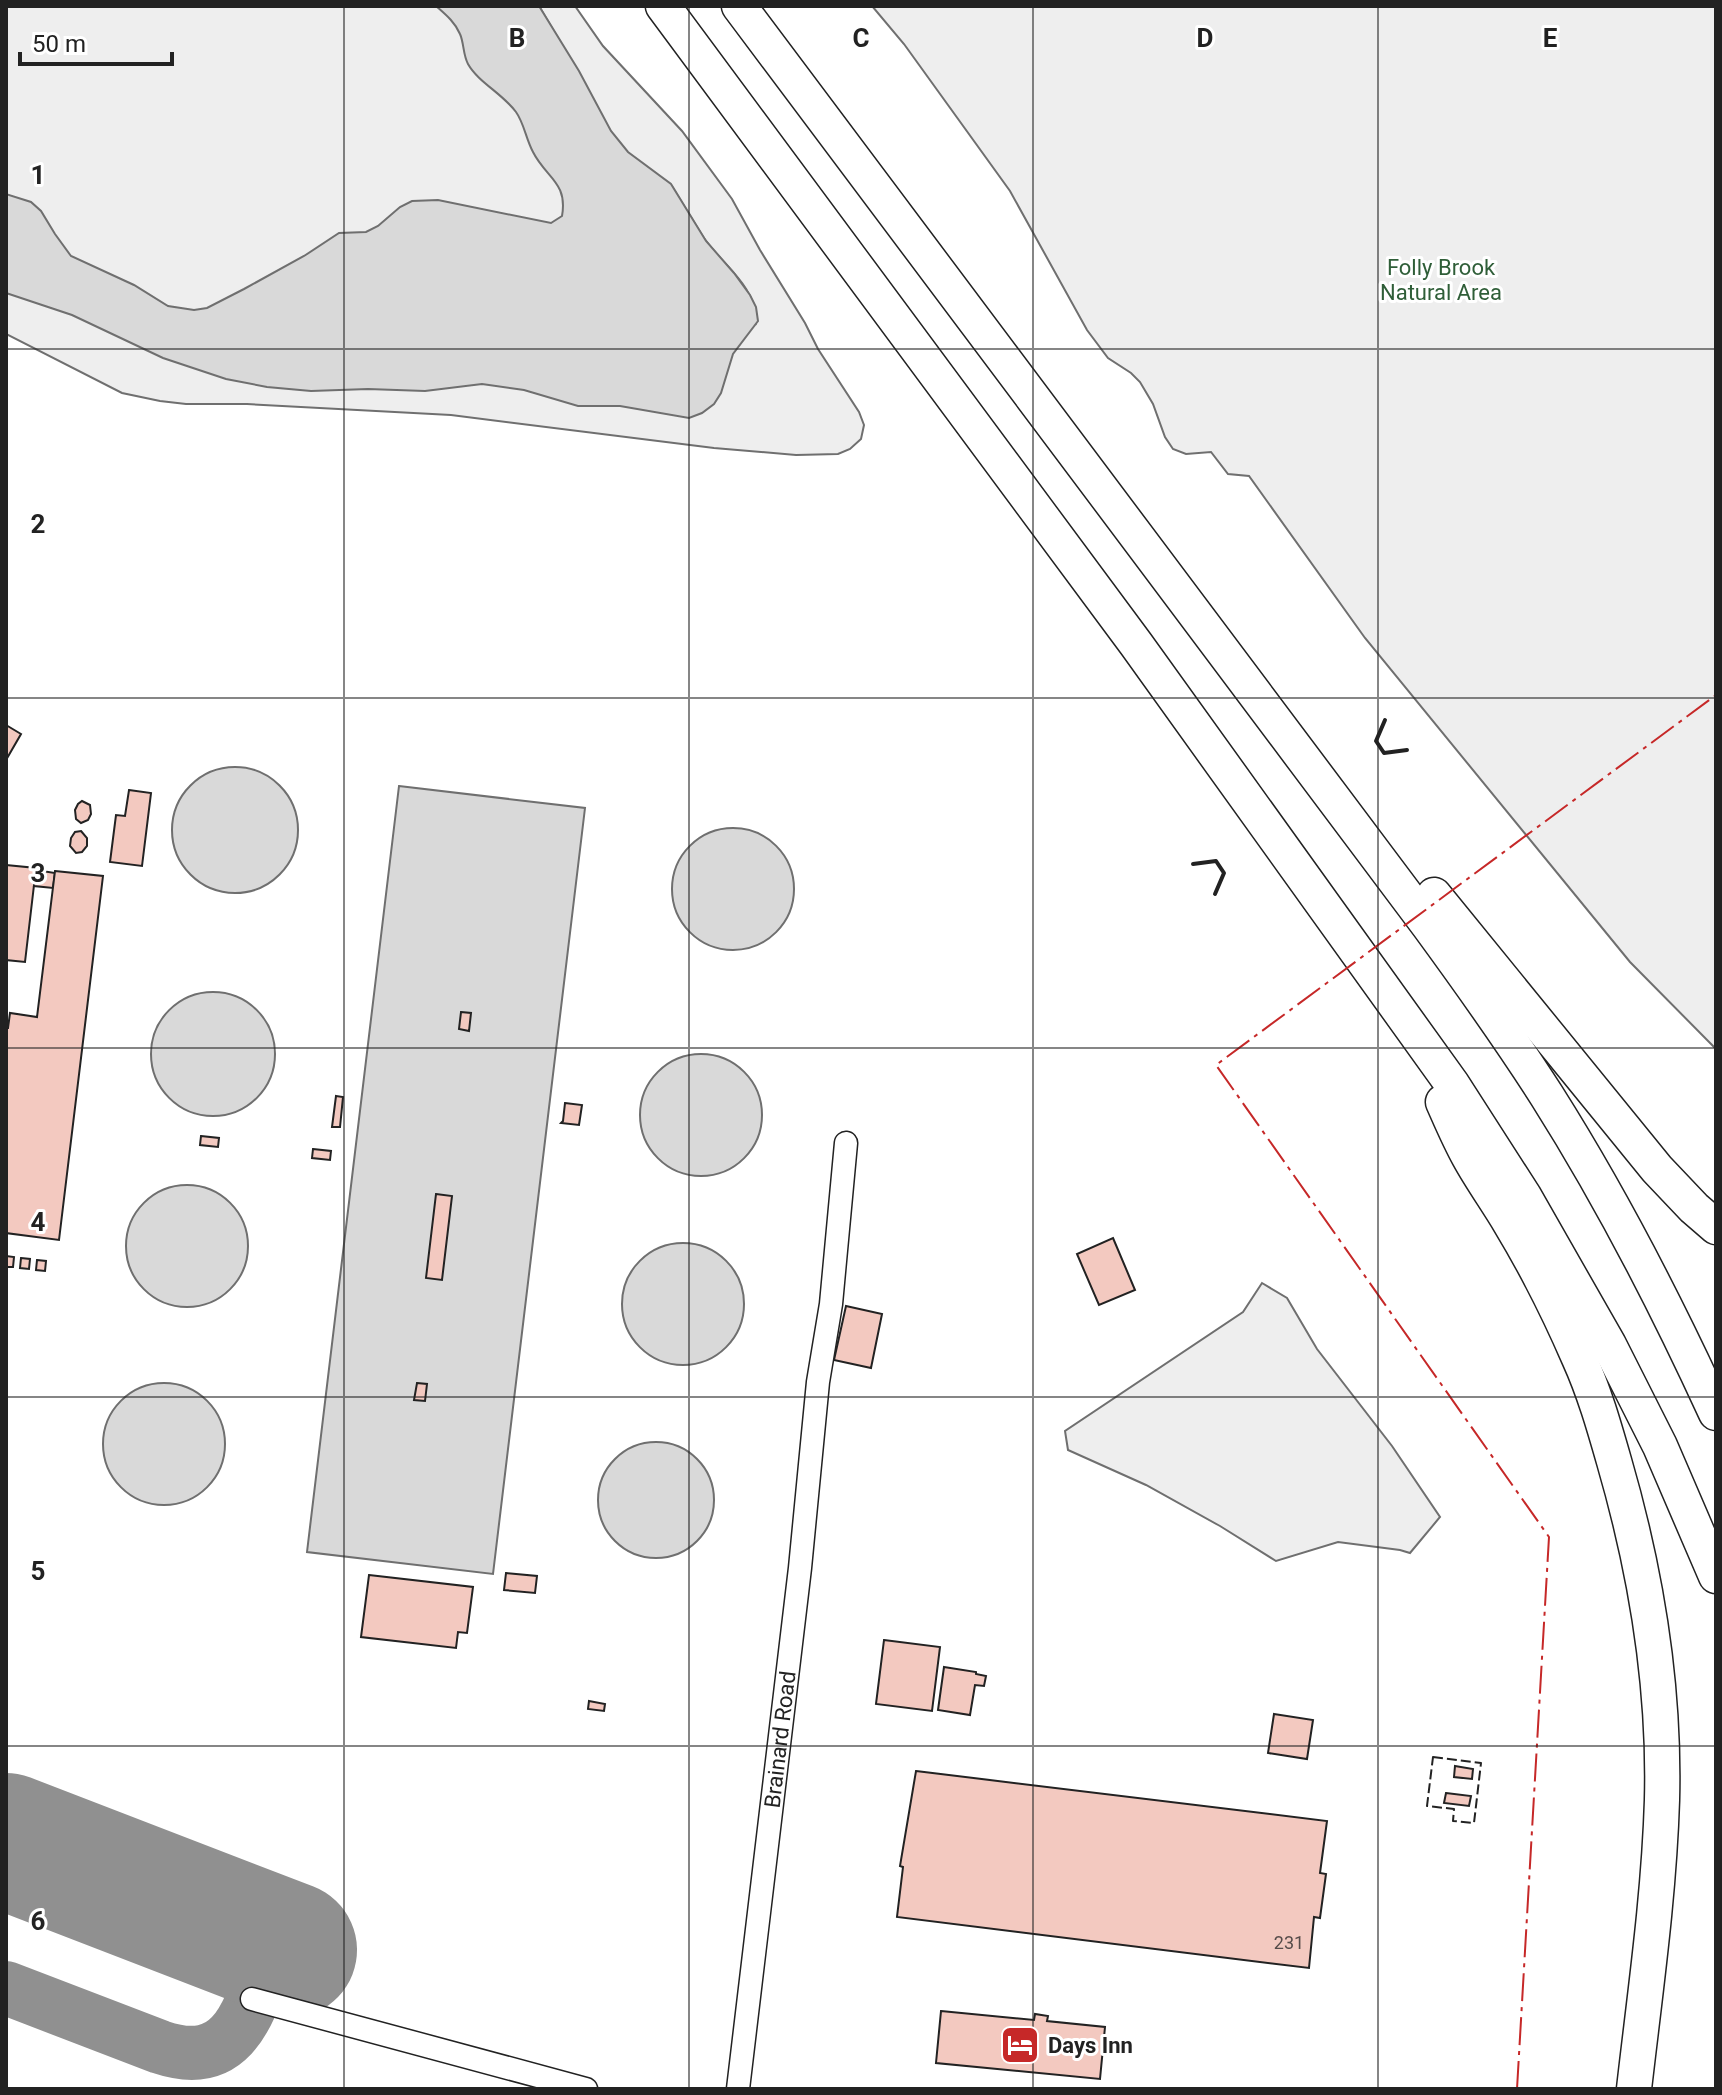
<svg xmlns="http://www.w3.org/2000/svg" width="1722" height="2095" viewBox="0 0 1722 2095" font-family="Roboto,sans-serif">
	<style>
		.green { fill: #eee; stroke: #6f6f6f; stroke-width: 2; fill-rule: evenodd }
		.water { fill: #d9d9d9; stroke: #6f6f6f; stroke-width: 2 }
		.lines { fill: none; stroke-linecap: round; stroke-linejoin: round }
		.taxiway { stroke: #909090; stroke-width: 54 }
		.runway { stroke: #909090; stroke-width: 136 }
		.building { fill: #f3c9c0; stroke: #222; stroke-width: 2 }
		.minor-casing { stroke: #222; stroke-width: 25 }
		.highway-casing { stroke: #222; stroke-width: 37 }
		.minor { stroke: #fff; stroke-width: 22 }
		.highway { stroke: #fff; stroke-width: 34 }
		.fence { stroke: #222; stroke-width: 2; stroke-dasharray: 10 4; stroke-linecap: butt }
		.wall { stroke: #222; stroke-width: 4 }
		.power { stroke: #c62828; stroke-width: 2; stroke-dasharray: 28 6 4 6; stroke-linecap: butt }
		.grid { fill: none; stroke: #222; stroke-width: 2; stroke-opacity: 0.55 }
		.labels { text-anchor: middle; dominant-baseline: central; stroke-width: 6; stroke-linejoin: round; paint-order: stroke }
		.number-label { font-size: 18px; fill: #564c4a }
		.park-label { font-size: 22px; fill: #2f5e38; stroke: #fff }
		.street-label { font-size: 22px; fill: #222; stroke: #fff }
		.poi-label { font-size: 22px; font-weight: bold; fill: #222; stroke: #fff; text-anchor: start }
		.grid-label { font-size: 26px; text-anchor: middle; font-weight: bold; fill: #222; stroke: #fff; stroke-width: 6; stroke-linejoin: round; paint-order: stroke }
	</style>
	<rect width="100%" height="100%" fill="#fff"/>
	<!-- green -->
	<g class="green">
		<path d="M 6,6 L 533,6 L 568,55 L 539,6 L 575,6 L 603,46 L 682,131 L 732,199 L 760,250 L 805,323 L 818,349 L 859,412 L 864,425 L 861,439 L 850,449 L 838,454 L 796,455 L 714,448 L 451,415 L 247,404 L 186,404 L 160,401 L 122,393 L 6,334 ZM 671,185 C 682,202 692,221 704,238 C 723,266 756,285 756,322 Z"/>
		<polygon points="872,6 1716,6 1716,1049 1630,962 1365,638 1249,476 1228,474 1211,452 1186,454 1173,449 1165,437 1153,404 1140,382 1131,373 1108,358 1087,330 1010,191 904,44"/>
		<polygon points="1262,1283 1287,1298 1317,1349 1392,1446 1440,1517 1410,1553 1400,1550 1338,1542 1276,1561 1220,1526 1146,1485 1068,1450 1065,1431 1243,1312"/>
	</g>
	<!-- water -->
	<g class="water">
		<path d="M 436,6 L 539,6 L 579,71 L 611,131 L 628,152 L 671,184 L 706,241 L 734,273 L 750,295 L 756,307 L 758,321 L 733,354 L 721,393 L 714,404 L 702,413 L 689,418 L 620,406 L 578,406 L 524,390 L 482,384 L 425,391 L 368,389 L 311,391 L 267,387 L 226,379 L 163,358 L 72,315 L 6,293 L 6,194 L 31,202 L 41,211 L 55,234 L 71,256 L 134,285 L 168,306 L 194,310 L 207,308 L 244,289 L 304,256 L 339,233 L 366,232 L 378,226 L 400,207 L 412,201 L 438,200 L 551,223 L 562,216 C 568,182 546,178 533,152 C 526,139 524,123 516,112 C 503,94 478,82 468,64 C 463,55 464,43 460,34 C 455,22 445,14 436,6 Z"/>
		<circle cx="235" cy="830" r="63"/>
		<polygon points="399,786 585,808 493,1574 307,1552"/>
		<circle cx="733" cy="889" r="61"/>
		<circle cx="213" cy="1054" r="62"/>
		<circle cx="701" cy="1115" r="61"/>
		<circle cx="187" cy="1246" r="61"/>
		<circle cx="683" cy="1304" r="61"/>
		<circle cx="164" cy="1444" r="61"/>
		<circle cx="656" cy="1500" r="58"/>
	</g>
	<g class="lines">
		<!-- taxiway -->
		<path class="taxiway" d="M 6,1988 L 160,2047 C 240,2074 251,2002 273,1944"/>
		<!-- runway -->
		<polyline class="runway" points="6,1841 289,1950"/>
	</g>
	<!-- building -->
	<g class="building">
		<polygon points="6,725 21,734 6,760"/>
		<polygon points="129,790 151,793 142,866 110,862 116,815 125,816"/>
		<polygon points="82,801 90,805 91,814 88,820 81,823 76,819 75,810 78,804"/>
		<polygon points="81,831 87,838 87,846 82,852 76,853 70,846 71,838 75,832"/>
		<polygon points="6,865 36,868 25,962 6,960"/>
		<polygon points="36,870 55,873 53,888 34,886"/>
		<polygon points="55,871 103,876 59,1240 6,1233 6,1028 8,1028 10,1013 37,1017"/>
		<polygon points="461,1012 471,1013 469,1031 459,1029"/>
		<polygon points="336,1096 343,1097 340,1127 332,1127"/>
		<polygon points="565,1103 582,1105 579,1125 561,1123 563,1121"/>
		<polygon points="201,1136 219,1138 218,1147 200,1145"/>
		<polygon points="313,1149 331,1151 330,1160 312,1158"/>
		<polygon points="436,1194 452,1196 442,1280 426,1278"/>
		<polygon points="1113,1238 1135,1290 1099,1305 1077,1254"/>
		<polygon points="6,1256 14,1257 13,1267 6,1267"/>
		<polygon points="21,1258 30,1259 29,1269 20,1268"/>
		<polygon points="37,1260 46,1261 45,1271 36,1270"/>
		<polygon points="846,1306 882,1314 871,1368 834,1360"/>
		<polygon points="417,1383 427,1384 425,1401 414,1400"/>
		<polygon points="506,1573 537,1576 535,1593 504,1590"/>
		<polygon points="369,1575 473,1587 467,1633 458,1632 456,1648 361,1637"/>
		<polygon points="884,1640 940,1647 932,1711 876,1704"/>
		<polygon points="944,1667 976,1672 976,1674 986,1676 984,1686 975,1685 970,1715 938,1710"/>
		<polygon points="589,1701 605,1704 604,1711 588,1709"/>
		<polygon points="1274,1714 1313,1720 1307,1759 1268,1753"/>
		<polygon points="1455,1766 1473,1769 1472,1779 1454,1777"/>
		<polygon points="916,1771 1327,1821 1320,1873 1326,1874 1320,1918 1314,1917 1309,1968 897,1917 903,1867 900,1866"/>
		<polygon points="1446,1793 1471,1796 1469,1806 1444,1803"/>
		<polygon points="941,2011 1034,2020 1035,2014 1048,2016 1047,2021 1105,2027 1100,2079 936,2063"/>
	</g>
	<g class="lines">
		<defs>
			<g id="minor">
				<polyline points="252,1999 586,2089"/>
				<path id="s1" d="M 738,2089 L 800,1568 L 818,1382 L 831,1304 L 846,1143"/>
			</g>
			<g id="highway">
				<polyline points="663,6 1136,644 1452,1084 1524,1196 1609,1345 1660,1446 1716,1576"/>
				<path d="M 739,6 L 1429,926 C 1470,982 1510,1038 1547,1096 C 1611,1197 1666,1304 1716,1413"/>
				<polyline points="1434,895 1657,1169 1694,1208 1716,1227"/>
				<path d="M 1443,1102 C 1451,1120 1459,1139 1469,1157 C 1481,1179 1497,1201 1510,1223 C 1536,1266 1559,1312 1579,1358 C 1594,1391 1604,1426 1614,1461 C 1646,1571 1665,1685 1662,1800 C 1659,1897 1645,1993 1634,2089"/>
			</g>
		</defs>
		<!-- minor casing -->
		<use href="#minor" class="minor-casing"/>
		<!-- highway casing -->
		<use href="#highway" class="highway-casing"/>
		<!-- minor -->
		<use href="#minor" class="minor"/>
		<!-- highway -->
		<use href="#highway" class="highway"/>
		<!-- fence -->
		<polygon class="fence" points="1433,1757 1481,1763 1474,1823 1453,1821 1454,1809 1427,1806"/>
		<!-- wall -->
		<g class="wall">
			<polyline points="1385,720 1376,741 1384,753 1407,750"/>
			<polyline points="1193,864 1216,861 1224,873 1215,894"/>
		</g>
		<!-- power -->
		<polyline class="power" points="1517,2089 1549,1537 1216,1065 1716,695"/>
	</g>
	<!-- grid -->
	<path class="grid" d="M 344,6 L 344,2089M 689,6 L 689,2089M 1033,6 L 1033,2089M 1378,6 L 1378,2089M 6,349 L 1716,349M 6,698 L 1716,698M 6,1048 L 1716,1048M 6,1397 L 1716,1397M 6,1746 L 1716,1746"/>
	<!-- icons -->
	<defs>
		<symbol id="hotel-square" viewBox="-11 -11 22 22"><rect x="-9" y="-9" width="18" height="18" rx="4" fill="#c62828" stroke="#fff"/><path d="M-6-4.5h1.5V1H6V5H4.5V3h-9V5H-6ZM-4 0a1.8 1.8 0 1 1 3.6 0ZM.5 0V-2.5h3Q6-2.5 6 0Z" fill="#fff"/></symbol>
	</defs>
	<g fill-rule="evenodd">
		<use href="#hotel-square" x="998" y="2023" width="44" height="44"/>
	</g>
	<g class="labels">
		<!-- number labels -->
		<g class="number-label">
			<text x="1289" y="1942">231</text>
		</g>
		<!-- park labels -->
		<g class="park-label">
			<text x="1441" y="267">Folly Brook<tspan x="1441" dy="25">Natural Area</tspan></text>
		</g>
		<!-- street labels -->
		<g class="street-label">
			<text stroke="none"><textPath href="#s1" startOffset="352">Brainard Road</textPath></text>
		</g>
		<!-- poi labels -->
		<g class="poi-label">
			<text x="1048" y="2045">Days Inn</text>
		</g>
	</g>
	<g class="grid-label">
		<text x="517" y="47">B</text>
		<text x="861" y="47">C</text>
		<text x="1205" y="47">D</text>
		<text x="1550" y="47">E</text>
		<text x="38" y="184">1</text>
		<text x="38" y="533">2</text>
		<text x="38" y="882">3</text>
		<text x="38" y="1231">4</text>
		<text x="38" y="1580">5</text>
		<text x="38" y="1930">6</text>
	</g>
	<!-- border -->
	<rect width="1722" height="2095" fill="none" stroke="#222222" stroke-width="16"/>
	<!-- scale -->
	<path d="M20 52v12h152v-12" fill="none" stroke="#222222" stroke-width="4"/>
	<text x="32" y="52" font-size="24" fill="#222222" stroke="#ffffff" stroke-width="6" paint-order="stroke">50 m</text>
</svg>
